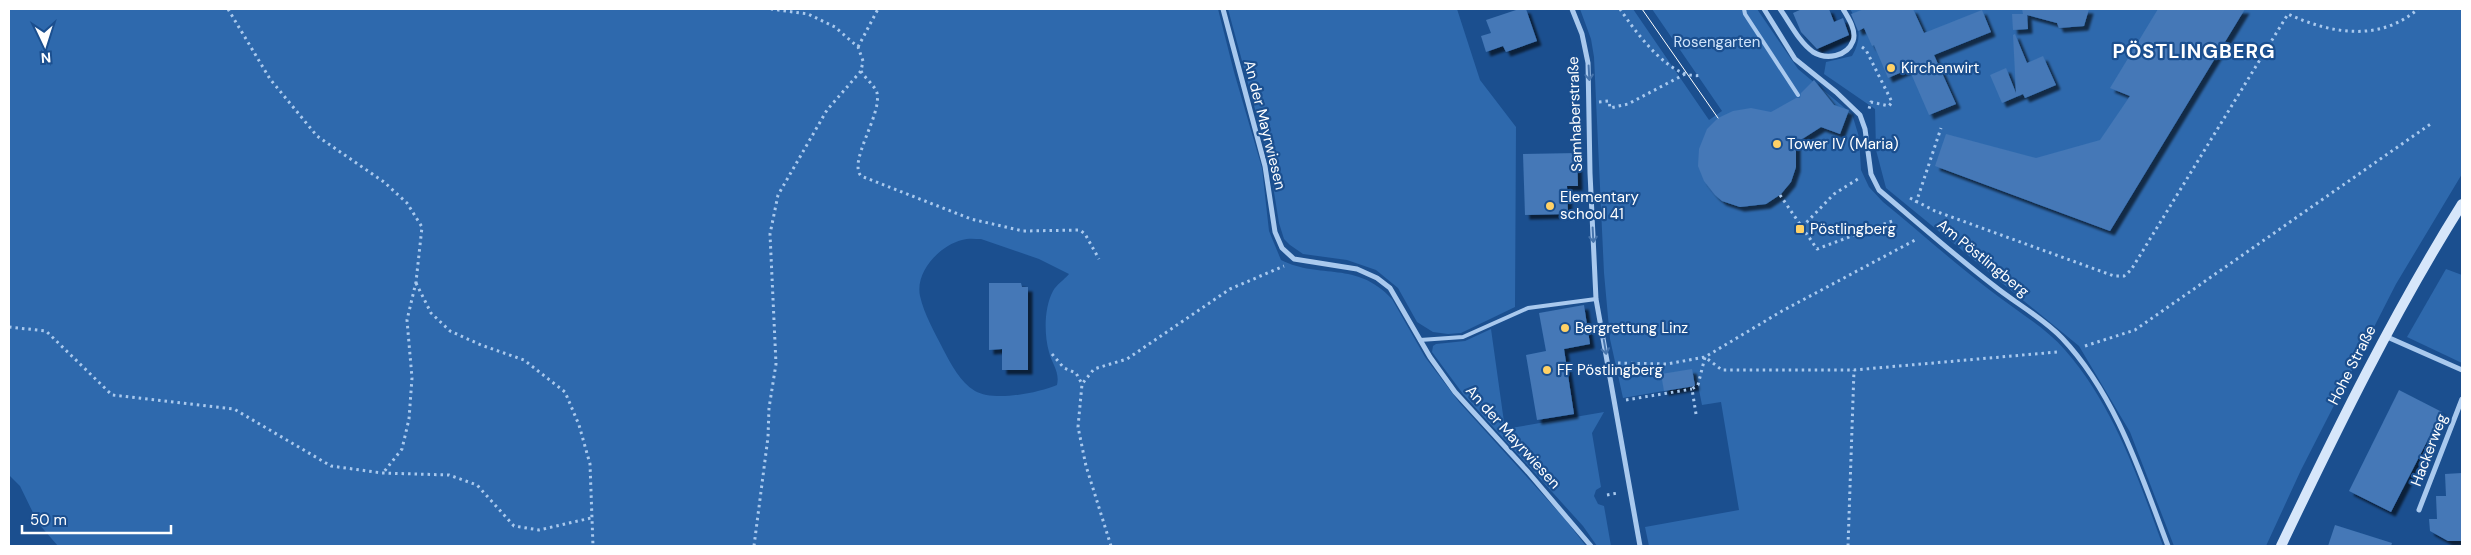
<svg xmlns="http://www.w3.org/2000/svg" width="2471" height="555" viewBox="0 0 2471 555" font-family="'DM Sans',sans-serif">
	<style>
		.green { fill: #2e69ad; fill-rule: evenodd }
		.building { fill: #4478b7; filter: url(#shadow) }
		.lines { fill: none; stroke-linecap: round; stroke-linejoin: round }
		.path { stroke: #a9c9ee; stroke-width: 3; stroke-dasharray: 2.5 4; stroke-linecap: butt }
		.service { stroke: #a9c9ee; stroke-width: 4 }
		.minor { stroke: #a9c9ee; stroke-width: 5 }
		.secondary { stroke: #d6e6fa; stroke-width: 10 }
		.tram { stroke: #fff; stroke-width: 1 }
		.oneway { stroke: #4674ac }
		.poi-dot { fill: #ffd166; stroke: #1b4f8f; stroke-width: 2 }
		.labels { text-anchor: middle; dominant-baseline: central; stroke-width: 4.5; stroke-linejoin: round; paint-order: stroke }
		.park-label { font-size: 15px; fill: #cfe3fa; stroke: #1b4f8f }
		.poi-label { font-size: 15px; fill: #fff; stroke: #1b4f8f; text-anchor: start }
		.street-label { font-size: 15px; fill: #fff; stroke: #1b4f8f }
		.district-label { font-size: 20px; font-weight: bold; letter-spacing: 1px; fill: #fff; stroke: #1b4f8f }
	</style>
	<defs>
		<filter id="shadow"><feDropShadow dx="4.5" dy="4.5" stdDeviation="1" flood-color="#0009"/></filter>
	</defs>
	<rect width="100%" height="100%" fill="#1b4f8f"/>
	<!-- green -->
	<g class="green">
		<path d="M 9,9 L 1218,9 L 1234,72 L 1262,168 L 1269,231 L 1281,260 C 1321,280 1356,260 1392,299 L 1425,357 L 1459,402 L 1564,518 L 1586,546 L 58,546 L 38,523 L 20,486 L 9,475 ZM 981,239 L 1039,259 L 1069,274 C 1064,280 1056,285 1053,291 C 1044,308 1044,334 1049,352 C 1052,364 1060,372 1057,385 C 1038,393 994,402 975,391 C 960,382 951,364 943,349 C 935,333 924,314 920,296 C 915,272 939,246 962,240 C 968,238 975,239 981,239 Z"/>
		<polygon points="1228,9 1457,9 1480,80 1516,127 1515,307 1461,333 1448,334 1433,332 1417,322 1398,288 1376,270 1347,260 1303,254 1290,245 1284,239 1279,223 1269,161"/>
		<path d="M 1580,9 L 1633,9 L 1709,120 L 1722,111 L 1652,9 L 1757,9 L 1798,69 L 1852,114 L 1859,137 L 1861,170 L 1869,187 L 1883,202 C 1919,231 1954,263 1991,291 C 2015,310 2045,327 2065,350 C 2114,406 2138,478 2163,546 L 1649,546 L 1645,527 L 1739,510 L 1721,402 L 1702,405 L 1698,385 L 1623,398 L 1610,339 L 1604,273 L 1594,57 L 1591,39 Z"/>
		<path d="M 1850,9 L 2462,9 L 2462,174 L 2396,284 L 2301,470 L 2266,546 L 2174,546 L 2130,432 L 2079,346 L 1886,188 L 1876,150 L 1875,109 L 1824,74 L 1826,62 L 1852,56 C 1862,39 1860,25 1850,9 Z"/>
		<polygon points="2446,269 2462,275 2462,363 2407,337"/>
		<polygon points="1491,329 1505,429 1604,412 1592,433 1601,487 1596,490 1594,496 1598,504 1604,506 1611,546 1597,546 1583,526 1463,394 1432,352 1433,346 1436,344 1465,341"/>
	</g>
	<!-- building -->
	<g class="building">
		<polygon points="1519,9 1526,9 1537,41 1506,52 1503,46 1486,52 1481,36 1491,33 1486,20"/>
		<polygon points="1802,9 1829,9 1834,22 1843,18 1849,35 1817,49 1801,32 1793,13"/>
		<polygon points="1864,9 1913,9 1924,33 1982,10 1991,32 1934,55 1956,104 1929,115 1909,69 1888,78 1874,45 1872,46 1864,28 1858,31 1851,14"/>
		<polygon points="2022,9 2089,9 2084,26 2059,28 2057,23 2027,15 2028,29 2013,30 2012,14 2023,14"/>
		<polygon points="2158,9 2245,9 2110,231 1935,166 1946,134 2036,158 2100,140 2130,96 2110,88"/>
		<polygon points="2015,34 2027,63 2043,56 2056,85 2025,98 2023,94 2002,103 1990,75 2006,68 2016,93 2013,35"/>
		<polygon points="1814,80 1834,105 1849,110 1840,134 1821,127 1796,143 1796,167 1791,182 1781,194 1766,204 1740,207 1722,201 1715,195 1704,181 1698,166 1699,149 1707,129 1718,118 1733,111 1751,108 1771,112 1796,98 1800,98 1801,93"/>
		<polygon points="1577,153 1578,186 1567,186 1568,214 1525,215 1523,154"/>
		<polygon points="989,283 1021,283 1022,287 1028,287 1028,370 1002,370 1002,349 989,350"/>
		<polygon points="1584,305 1590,344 1564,349 1574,414 1537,420 1526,355 1546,351 1539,313"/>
		<polygon points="1692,369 1695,386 1664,391 1661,374"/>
		<polygon points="2399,390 2442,412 2391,512 2349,491"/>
		<polygon points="2462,473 2462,541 2448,541 2430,531 2429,519 2437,519 2436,496 2446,496 2445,474"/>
		<polygon points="2335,525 2392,543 2391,546 2328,546"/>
	</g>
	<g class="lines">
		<!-- path -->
		<g class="path">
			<polyline points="228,9 270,79 317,136 384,182 407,203 422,227 416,282 407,320 412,378 409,419 402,449 383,473"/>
			<path d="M 1620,9 C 1635,31 1671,82 1702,75"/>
			<polyline points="858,47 878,9"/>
			<polyline points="1862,47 1866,50 1892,102 1889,106 1871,102 1869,109"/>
			<path d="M 861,71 C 865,78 875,86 877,93 C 882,115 848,161 861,176 L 971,219 L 1023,231 L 1080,230 L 1085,234 L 1099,259"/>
			<polyline points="1599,102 1609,101 1610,108 1628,104 1687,73"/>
			<polyline points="1780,195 1817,249 1895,220"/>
			<path d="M 1910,198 L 1935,211 L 2114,276 L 2124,276 L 2131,270 L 2288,14 C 2331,34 2380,42 2418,9"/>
			<polyline points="1916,203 1941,128"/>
			<polyline points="1802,227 1834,194 1861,177"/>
			<polyline points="416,283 431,313 450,331 481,345 524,360 565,392 579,425 590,464 593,546"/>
			<polyline points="9,327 46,331 112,395 234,409 331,466 382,473 449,475 477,485 514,526 539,530 591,518"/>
			<polyline points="2085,346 2135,330 2432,123"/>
			<polyline points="1052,354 1064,368 1076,373 1082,384"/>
			<polyline points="1618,363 1667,364 1705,357 1782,311 1917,239"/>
			<polyline points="1626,400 1692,389"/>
			<polyline points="1696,414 1692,389 1698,385 1705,357 1722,370 1854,370 2057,352"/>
			<polyline points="1607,495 1618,493"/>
			<polyline points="754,546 768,437 769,408 776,364 770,234 778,195 827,110 861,71 863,61 858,47 835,27 808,14 771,9"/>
			<polyline points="1111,546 1086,466 1078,427 1082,384 1094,369 1127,359 1230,289 1284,266"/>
			<polyline points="1848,546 1854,370"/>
		</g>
		<!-- service -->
		<g class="service">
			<polyline points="1744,9 1745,14 1798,95"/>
			<polyline points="1420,340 1463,337 1528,308 1596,299"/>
		</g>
		<!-- minor -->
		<g class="minor">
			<polyline points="1223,9 1265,166 1275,232 1282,248 1294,259 1357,269 1377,278 1390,288 1430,357 1455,392 1528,472 1591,546"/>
			<polyline points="1572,9 1582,34 1588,63 1590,173 1596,299 1640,546"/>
			<path d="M 1764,9 L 1795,59 L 1836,92 L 1860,115 L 1865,129 L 1871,174 L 1879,190 C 1917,222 1954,255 1993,285 C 2015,303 2042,317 2062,338 C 2116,395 2141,475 2168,546"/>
			<path d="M 1780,9 C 1790,23 1799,42 1813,52 C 1826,60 1847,57 1853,41 C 1857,31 1848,17 1843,9"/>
			<polyline points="2385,336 2462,370"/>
			<polyline points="2419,510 2462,399"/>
		</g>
		<!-- secondary -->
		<path class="secondary" d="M 2281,546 C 2337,429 2393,314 2462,204"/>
		<!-- tram -->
		<polyline class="tram" points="1642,9 1718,118"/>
	</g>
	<!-- one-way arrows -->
	<defs><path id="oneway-shaft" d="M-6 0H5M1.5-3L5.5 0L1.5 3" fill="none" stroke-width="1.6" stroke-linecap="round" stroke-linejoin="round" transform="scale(1.25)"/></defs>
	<g class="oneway">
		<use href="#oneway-shaft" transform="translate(1589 73) rotate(87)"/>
		<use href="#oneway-shaft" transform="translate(1593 235) rotate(87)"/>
		<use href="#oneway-shaft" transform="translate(1605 347) rotate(80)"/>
	</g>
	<!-- markers -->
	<g class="poi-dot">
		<circle cx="1891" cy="68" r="5"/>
		<circle cx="1777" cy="144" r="5"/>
		<circle cx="1550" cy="206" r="5"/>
		<rect x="1795" y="224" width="10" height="10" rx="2.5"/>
		<circle cx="1565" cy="328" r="5"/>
		<circle cx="1547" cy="370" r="5"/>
	</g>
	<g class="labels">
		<!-- park labels -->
		<g class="park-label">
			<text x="1717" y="42">Rosengarten</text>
		</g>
		<!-- poi labels -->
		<g class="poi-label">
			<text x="1901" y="68">Kirchenwirt</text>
			<text x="1787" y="144">Tower IV (Maria)</text>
			<text x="1560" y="197">Elementary<tspan x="1560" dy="17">school 41</tspan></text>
			<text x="1810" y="229">Pöstlingberg</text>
			<text x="1575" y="328">Bergrettung Linz</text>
			<text x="1557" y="370">FF Pöstlingberg</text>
		</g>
		<!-- street labels -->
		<g class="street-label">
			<text transform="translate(1575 114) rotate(-92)">Samhaberstraße</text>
			<text transform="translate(1265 125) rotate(76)">An der Mayrwiesen</text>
			<text transform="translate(1983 258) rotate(39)">Am Pöstlingberg</text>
			<text transform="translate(2352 365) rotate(-63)">Hohe Straße</text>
			<text transform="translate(1513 437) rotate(48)">An der Mayrwiesen</text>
			<text transform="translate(2429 450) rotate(-69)">Hackerweg</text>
		</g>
		<!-- district labels -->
		<g class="district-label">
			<text x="2194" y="51">PÖSTLINGBERG</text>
		</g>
	</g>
	<!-- border -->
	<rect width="2471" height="555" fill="none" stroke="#ffffff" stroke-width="20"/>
	<!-- north arrow -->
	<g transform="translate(45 45) rotate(176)" stroke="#1b4f8f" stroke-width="4" paint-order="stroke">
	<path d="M0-4L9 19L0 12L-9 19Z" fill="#ffffff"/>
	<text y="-8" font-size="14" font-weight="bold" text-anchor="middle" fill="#ffffff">N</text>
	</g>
	<!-- scale -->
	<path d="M22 525v8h149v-8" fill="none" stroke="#ffffff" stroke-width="2.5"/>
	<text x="30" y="525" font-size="15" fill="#ffffff" stroke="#1b4f8f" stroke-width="4" paint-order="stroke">50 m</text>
</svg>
